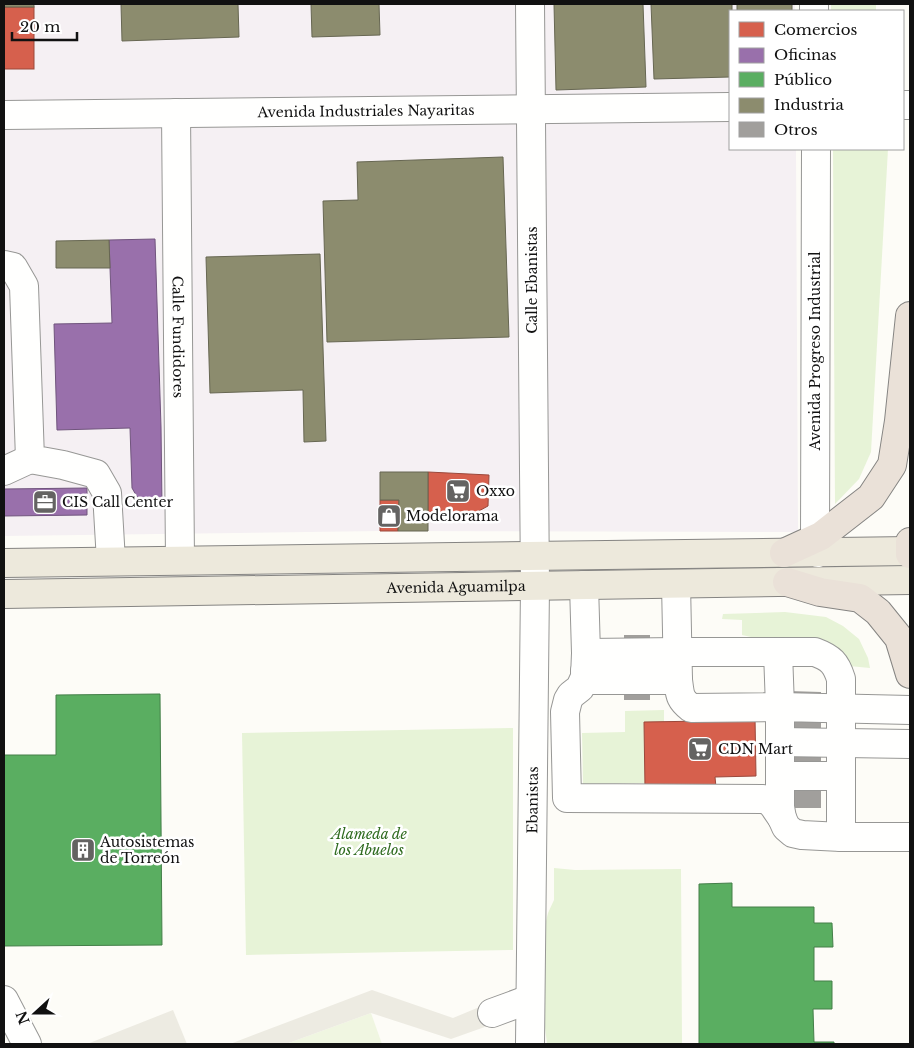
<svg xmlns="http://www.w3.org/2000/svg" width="914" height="1048" viewBox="0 0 914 1048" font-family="'Libre Baskerville',serif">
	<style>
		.industrial { fill: #f5f0f3 }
		.green { fill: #e7f3d7 }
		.pitch { fill: #f0f6e1 }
		.plaza { fill: #edebe2 }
		.shops { fill: #d6604d; stroke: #9b483b }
		.offices { fill: #9970ab; stroke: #70547d }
		.public { fill: #5aae61; stroke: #447f49 }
		.industry { fill: #8c8c6e; stroke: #676752 }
		.building { fill: #a19f9c }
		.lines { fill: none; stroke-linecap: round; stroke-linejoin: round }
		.minor-casing { stroke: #979795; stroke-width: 30 }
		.major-casing { stroke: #858482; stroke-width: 30 }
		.highway-casing { stroke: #858482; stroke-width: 30 }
		.minor { stroke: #fffffe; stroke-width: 28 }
		.major { stroke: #ede9dc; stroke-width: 28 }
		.highway { stroke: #eae1d8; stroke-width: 28 }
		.labels { text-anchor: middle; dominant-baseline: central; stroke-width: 5; stroke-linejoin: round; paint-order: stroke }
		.street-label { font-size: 14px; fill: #111; stroke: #fff }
		.poi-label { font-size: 14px; fill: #111; stroke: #fff; text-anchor: start }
		.park-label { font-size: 14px; font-style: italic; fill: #2f6b1f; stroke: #fff }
	</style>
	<rect width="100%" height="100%" fill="#fdfcf7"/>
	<!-- industrial -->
	<polygon class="industrial" points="4,4 795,4 795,11 730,11 730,149 796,149 798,532 380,531 4,536"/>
	<!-- green -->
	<g class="green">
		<rect x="831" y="4" width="45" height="7"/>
		<polygon points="833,149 888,149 871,452 859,479 835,504"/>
		<polygon points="785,612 826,617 843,626 859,639 868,658 870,668 849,666 761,643 751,637 742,635 742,620 722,619 723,614"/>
		<polygon points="664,710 664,722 644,722 645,783 583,784 582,733 625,732 625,711"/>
		<polygon points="513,728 513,950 246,955 242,733"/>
		<polygon points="554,868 575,870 681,869 682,1044 547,1044 543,1011 542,937 548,913 554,900"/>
	</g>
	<!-- pitch -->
	<polygon class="pitch" points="371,1013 382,1044 286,1044"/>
	<!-- plaza -->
	<g class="plaza">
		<polygon points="372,990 453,1018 489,1003 496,1023 451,1039 371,1013 286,1044 230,1044"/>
		<polygon points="173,1010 187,1044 87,1044"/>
	</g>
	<!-- shops -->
	<g class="shops">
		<rect x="4" y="7" width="30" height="62"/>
		<polygon points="428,472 489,475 488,506 477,512 428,512"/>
		<polygon points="380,500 399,500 398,531 380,531"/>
		<polygon points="755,717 756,776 715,777 716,787 645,788 644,722 706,721"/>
	</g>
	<!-- offices -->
	<g class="offices">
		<polygon points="155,239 161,427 162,506 143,507 132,488 130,428 57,430 54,324 112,323 109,240"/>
		<polygon points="87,488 87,515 4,516 4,489"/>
	</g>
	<!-- public -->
	<g class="public">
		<polygon points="160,694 162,945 4,946 4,755 56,755 56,695"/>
		<polygon points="732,883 732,907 814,907 814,923 832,923 833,947 814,947 814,981 832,981 832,1009 813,1009 814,1042 834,1042 834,1044 699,1044 699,884"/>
	</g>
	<!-- industry -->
	<g class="industry">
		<rect x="4" y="4" width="30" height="3"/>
		<polygon points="121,4 238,4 239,37 122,41"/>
		<polygon points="311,4 379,4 380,35 312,37"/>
		<polygon points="554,4 643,4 646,87 556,90"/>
		<polygon points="651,4 732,4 732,11 730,11 730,77 654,79"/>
		<rect x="737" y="4" width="55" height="7"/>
		<polygon points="503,157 509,337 327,342 323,201 358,200 357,162"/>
		<polygon points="109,240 110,268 56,268 56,241"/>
		<polygon points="320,254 326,441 304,442 303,390 210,393 206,257"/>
		<polygon points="380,472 428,472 428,531 398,531 399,500 380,500"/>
	</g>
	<!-- building -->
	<g class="building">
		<rect x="624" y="635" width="26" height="65"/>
		<polygon points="789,691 821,692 821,808 788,808"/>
	</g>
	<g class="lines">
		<defs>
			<g id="minor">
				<polyline points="814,4 814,11"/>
				<polyline points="903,105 910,105"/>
				<path id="s1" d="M 176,113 L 180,560"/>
				<path id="s2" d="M 4,115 L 730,107"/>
				<polyline points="816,149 815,539 818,553"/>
				<polyline points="4,265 13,267 24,286 30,459 63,465 96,474 107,493 111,561"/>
				<polyline points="4,471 30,459"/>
				<polyline points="584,585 586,653 585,677 580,688 571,695 568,700 565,712 567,798 763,799 771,802 782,818"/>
				<path d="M 586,653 L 678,652 L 815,652 C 831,658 836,663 841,679 L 841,837 L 910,837"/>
				<polyline points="585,671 591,680 678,680 676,584"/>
				<path d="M 678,680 C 680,694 679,699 691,708 L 780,707 L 778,652"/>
				<polyline points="780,742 910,744"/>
				<polyline points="780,776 841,776"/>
				<polyline points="841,837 802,835 793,833 786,827 782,818 780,807 780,707 910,710"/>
				<polyline points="4,1000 27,1044"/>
				<polyline points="492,1013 530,999"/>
				<path id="s3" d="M 530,1044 L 535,586 L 530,4"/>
			</g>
			<g id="major">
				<polyline points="4,563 910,551"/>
				<path id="s4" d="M 4,594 L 910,580"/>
			</g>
			<g id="highway">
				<polyline points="910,542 910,554"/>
				<polyline points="784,553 821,536 871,497 892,465 899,421 910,316"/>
				<polyline points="787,582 820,592 860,598 878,612 899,638 910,674"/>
			</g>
		</defs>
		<!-- minor casing -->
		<use href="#minor" class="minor-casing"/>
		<!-- major casing -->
		<use href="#major" class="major-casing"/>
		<!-- highway casing -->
		<use href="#highway" class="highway-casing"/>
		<!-- minor -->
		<use href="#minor" class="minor"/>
		<!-- major -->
		<use href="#major" class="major"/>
		<!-- highway -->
		<use href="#highway" class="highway"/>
	</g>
	<!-- icons -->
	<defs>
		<symbol id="supermarket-square" viewBox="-11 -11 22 22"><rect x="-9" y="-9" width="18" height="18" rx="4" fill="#646362" stroke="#fff"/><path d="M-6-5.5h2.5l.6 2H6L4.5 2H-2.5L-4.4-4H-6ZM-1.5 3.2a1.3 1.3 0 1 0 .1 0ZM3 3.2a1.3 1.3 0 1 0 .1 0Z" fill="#fff"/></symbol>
		<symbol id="office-square" viewBox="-11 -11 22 22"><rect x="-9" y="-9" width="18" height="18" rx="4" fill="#646362" stroke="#fff"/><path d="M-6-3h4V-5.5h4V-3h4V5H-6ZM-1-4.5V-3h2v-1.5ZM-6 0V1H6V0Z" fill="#fff"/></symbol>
		<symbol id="shop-square" viewBox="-11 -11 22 22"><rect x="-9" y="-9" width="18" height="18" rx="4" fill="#646362" stroke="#fff"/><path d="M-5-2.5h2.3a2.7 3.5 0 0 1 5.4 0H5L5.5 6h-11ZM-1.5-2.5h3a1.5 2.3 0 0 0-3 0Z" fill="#fff"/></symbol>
		<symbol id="building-square" viewBox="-11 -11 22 22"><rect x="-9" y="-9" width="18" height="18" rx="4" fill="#646362" stroke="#fff"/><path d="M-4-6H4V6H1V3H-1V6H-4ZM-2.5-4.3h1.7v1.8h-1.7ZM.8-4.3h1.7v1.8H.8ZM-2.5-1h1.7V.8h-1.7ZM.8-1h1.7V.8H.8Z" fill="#fff"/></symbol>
	</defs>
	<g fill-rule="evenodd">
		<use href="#supermarket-square" x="444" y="477" width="28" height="28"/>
		<use href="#office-square" x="31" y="488" width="28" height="28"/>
		<use href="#shop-square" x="375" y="502" width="28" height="28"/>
		<use href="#supermarket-square" x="686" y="735" width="28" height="28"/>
		<use href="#building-square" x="69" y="836" width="28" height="28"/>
	</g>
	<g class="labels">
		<!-- street labels -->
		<g class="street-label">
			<text stroke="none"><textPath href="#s2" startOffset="362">Avenida Industriales Nayaritas</textPath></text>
			<text transform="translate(532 280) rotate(-90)">Calle Ebanistas</text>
			<text stroke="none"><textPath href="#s1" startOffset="224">Calle Fundidores</textPath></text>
			<text transform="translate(815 351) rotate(-90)">Avenida Progreso Industrial</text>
			<text stroke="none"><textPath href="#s4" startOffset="452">Avenida Aguamilpa</textPath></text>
			<text stroke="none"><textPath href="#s3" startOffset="244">Ebanistas</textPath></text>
		</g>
		<!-- poi labels -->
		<g class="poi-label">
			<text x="476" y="491">Oxxo</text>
			<text x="62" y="502">CIS Call Center</text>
			<text x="406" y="516">Modelorama</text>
			<text x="718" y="749">CDN Mart</text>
			<text x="100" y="842">Autosistemas<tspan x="100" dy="16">de Torreón</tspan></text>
		</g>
		<!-- park labels -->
		<g class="park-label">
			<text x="369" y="834">Alameda de<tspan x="369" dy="16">los Abuelos</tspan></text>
		</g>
	</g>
	<!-- border -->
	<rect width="914" height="1048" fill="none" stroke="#111111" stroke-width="10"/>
	<!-- legend -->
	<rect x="729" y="10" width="175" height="140" fill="#ffffff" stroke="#a0a0a0"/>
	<rect x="739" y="22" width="25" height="15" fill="#d6604d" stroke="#a0a0a0"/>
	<text x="774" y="35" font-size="15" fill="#111111">Comercios</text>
	<rect x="739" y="48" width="25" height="15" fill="#9970ab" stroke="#a0a0a0"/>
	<text x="774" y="60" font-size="15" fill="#111111">Oficinas</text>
	<rect x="739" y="72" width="25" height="15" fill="#5aae61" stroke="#a0a0a0"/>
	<text x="774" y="85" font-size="15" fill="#111111">Público</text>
	<rect x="739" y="98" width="25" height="15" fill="#8c8c6e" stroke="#a0a0a0"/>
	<text x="774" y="110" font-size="15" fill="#111111">Industria</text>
	<rect x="739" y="122" width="25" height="15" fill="#a19f9c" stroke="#a0a0a0"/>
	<text x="774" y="135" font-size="15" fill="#111111">Otros</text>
	<!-- north arrow -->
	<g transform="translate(35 1013) rotate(249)" stroke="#ffffff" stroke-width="4" paint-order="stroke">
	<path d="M0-4L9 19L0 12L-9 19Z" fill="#111111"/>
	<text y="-8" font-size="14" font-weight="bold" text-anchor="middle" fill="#111111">N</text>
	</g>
	<!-- scale -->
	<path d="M12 32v8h65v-8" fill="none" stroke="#111111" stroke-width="2.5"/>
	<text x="20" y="32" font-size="15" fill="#111111" stroke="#ffffff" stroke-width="4" paint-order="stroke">20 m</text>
</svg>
